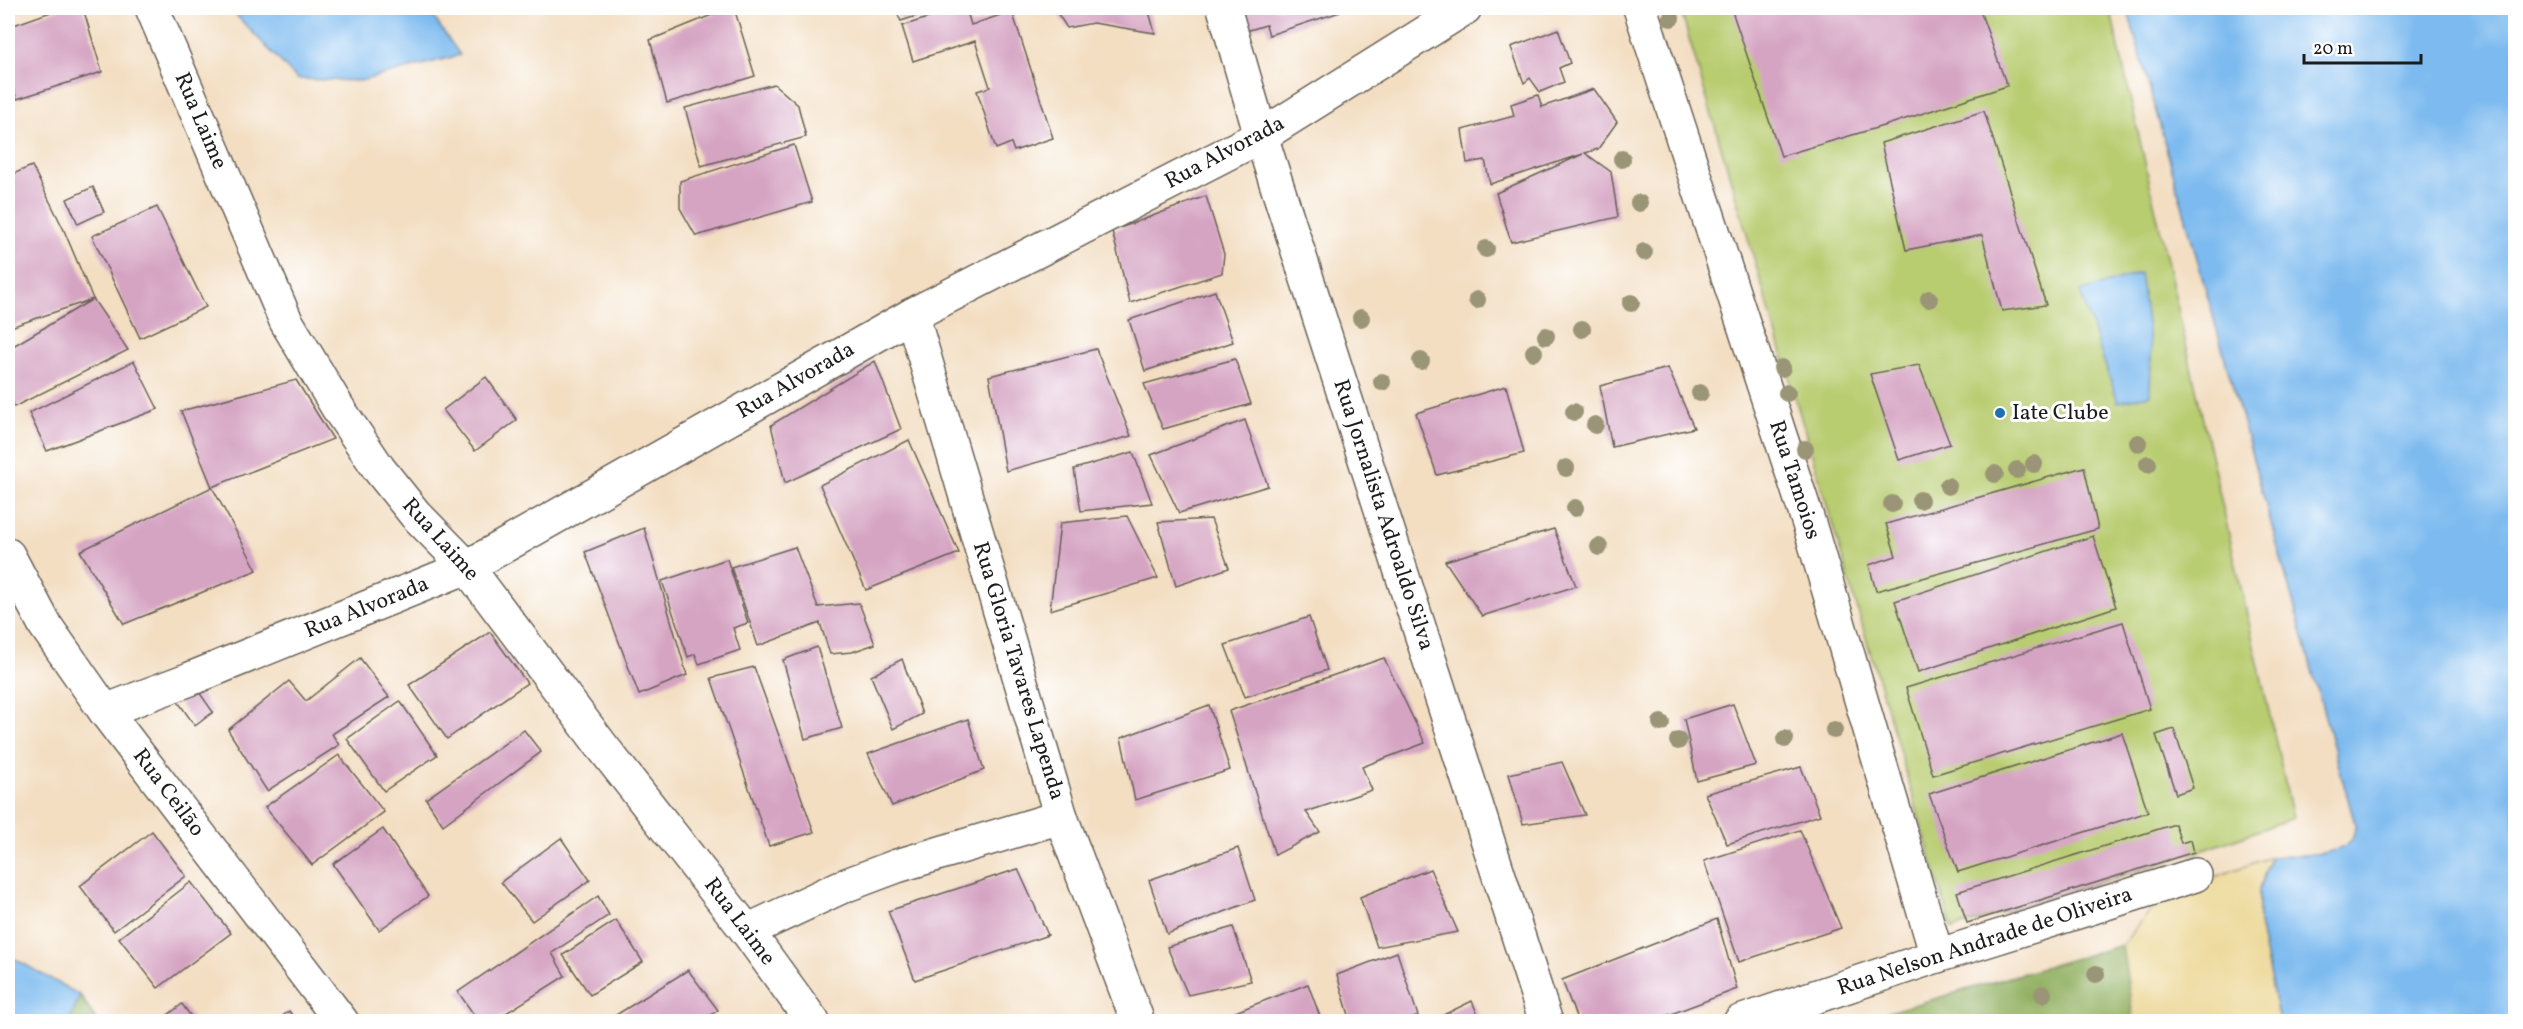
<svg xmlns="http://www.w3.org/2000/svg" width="2523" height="1029" viewBox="0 0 2523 1029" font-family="Vollkorn,serif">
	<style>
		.green { fill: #b8cc6f; stroke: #6a7446; stroke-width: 1.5 }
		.forest { fill: #92b062; stroke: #57663f; stroke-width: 1.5 }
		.sand { fill: #eeda9e; stroke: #857b5d; stroke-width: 1.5 }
		.water { fill: #7bbaef; stroke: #4c6b86; stroke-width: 1.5 }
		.building { fill: #d5a4c3 }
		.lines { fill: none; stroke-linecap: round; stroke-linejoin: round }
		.minor-casing { stroke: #676056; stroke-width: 36 }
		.minor { stroke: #fff; stroke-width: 33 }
		.tree { fill: #9b9577 }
		.poi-dot { fill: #1f6fb2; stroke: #fff; stroke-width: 2 }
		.labels { text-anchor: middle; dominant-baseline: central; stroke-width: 6; stroke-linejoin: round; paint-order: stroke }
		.street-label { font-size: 22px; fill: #1c1c1c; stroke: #fff }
		.poi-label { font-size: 22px; fill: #1c1c1c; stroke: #fff; text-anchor: start }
	</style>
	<rect width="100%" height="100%" fill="#fff"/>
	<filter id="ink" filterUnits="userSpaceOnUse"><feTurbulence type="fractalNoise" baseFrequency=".0167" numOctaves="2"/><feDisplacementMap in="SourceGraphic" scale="12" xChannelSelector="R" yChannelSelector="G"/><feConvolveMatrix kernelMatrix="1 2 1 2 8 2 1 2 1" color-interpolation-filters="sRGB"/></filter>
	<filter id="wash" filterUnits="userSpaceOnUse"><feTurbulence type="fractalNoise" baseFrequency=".008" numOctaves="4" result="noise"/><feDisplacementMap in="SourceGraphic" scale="24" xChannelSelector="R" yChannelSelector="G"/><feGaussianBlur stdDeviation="1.35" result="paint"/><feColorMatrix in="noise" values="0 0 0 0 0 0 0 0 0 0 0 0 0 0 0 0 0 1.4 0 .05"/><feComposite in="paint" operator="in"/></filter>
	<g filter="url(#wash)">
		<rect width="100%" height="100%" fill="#f3dec2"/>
		<!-- green -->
		<polygon class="green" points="1680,8 2110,8 2293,818 2207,849 1952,929"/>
		<!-- forest -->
		<g class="forest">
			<polygon points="2122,945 2135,1021 1854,1022"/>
			<polygon points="80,995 97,1021 69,1021"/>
		</g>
		<!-- sand -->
		<polygon class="sand" points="2270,857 2259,890 2259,923 2279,1021 2134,1021 2122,945 2149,912 2185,888"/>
		<!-- water -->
		<g class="water">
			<polygon points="234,8 427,8 460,55 360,81 297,79 237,16"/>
			<path d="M 2127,8 L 2515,8 L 2515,1021 L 2279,1021 L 2259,923 L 2259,890 L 2270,857 C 2289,855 2331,856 2347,845 C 2354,840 2355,832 2355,824 Z"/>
			<polygon points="2140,273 2151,351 2150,395 2118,402 2080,292"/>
			<polygon points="8,946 13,958 80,995 69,1021 8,1021"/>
		</g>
		<g id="blocks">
			<!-- building -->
			<g class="building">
				<polygon points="62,8 83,8 102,72 17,99 8,74 8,27"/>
				<polygon points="729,8 734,8 755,76 667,103 650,40"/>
				<polygon points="894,8 941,8 901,21"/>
				<polygon points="960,8 966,8 971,25 1012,11 1053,138 1014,151 1011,143 996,149 977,91 990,87 975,41 913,61 902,26"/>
				<polygon points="1054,8 1148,8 1155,33 1093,23 1067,28"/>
				<polygon points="1238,8 1339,8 1340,12 1269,35 1266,25 1246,31"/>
				<polygon points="1731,8 1979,8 2007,86 1890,124 1781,156"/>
				<polygon points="1558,29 1570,63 1559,68 1564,82 1540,92 1530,78 1524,83 1511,47"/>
				<polygon points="774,84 798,105 806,137 701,166 685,108"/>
				<polygon points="1594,89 1617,122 1598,149 1585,153 1611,172 1618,217 1511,242 1496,193 1583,154 1490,184 1485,160 1467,163 1462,130 1514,116 1511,104 1538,95 1542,107"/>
				<polygon points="1984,111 2046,305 2002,311 1982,235 1906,250 1881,143"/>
				<polygon points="794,145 812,202 696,236 680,208 680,181"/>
				<polygon points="32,166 63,228 93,299 128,350 14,407 8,385 8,349 93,299 8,328 8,176"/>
				<polygon points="93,187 104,212 78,224 67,199"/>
				<polygon points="1206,196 1224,254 1222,273 1130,303 1112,231"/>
				<polygon points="157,207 206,307 140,338 92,236"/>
				<polygon points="1215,291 1233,342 1145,371 1129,320"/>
				<polygon points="1096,349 1131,436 1006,471 989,376"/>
				<polygon points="1235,359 1251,404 1163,429 1144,384"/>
				<polygon points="134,361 158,409 47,451 29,413"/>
				<polygon points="875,361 901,429 785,483 771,425"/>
				<polygon points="1919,365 1950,444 1899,460 1870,374"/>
				<polygon points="1668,368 1694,428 1612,447 1600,386"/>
				<polygon points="486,377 517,420 475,451 443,410"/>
				<polygon points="296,380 333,439 212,487 181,411"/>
				<polygon points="1506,386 1524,453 1437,475 1416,413"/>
				<polygon points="1245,420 1268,486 1179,513 1151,455"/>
				<polygon points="909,440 959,553 866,590 820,485"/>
				<polygon points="1133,452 1152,503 1081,511 1074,469"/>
				<polygon points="2084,467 2098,529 1876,591 1869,565 1896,556 1886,524"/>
				<polygon points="212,487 257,570 124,624 80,551"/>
				<polygon points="1127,516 1158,578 1050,610 1060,523"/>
				<polygon points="1211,519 1229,568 1176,586 1158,522"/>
				<polygon points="644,528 687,675 639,695 585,552"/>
				<polygon points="1554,529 1576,586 1482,616 1445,561"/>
				<polygon points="2093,536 2116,607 1918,672 1895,601"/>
				<polygon points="795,547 818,607 859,603 875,644 852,652 830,654 820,623 758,646 731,567"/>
				<polygon points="727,559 748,623 733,628 740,650 699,664 695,654 688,657 662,581"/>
				<polygon points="8,583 23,604 8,611"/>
				<polygon points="1309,617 1327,670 1245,697 1225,645"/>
				<polygon points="2123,622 2150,709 1933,775 1906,688"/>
				<polygon points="490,632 527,683 447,739 409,685"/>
				<polygon points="817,647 842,728 805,739 783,660"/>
				<polygon points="360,658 389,697 332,734 339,745 267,791 228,730 289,681 306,701"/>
				<polygon points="1384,658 1425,743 1362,767 1372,790 1306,812 1320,832 1275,855 1229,711"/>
				<polygon points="902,659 922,714 893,729 871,676"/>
				<polygon points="754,667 814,832 769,846 711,678"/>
				<polygon points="190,679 213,712 195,726 172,693"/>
				<polygon points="400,701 437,755 384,791 347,739"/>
				<polygon points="1733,704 1756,765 1697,781 1684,719"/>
				<polygon points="1209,705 1230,770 1135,800 1121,738"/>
				<polygon points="968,719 984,770 892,806 868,754"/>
				<polygon points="2174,729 2193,788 2176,794 2156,735"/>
				<polygon points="524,730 541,752 443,825 426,799"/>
				<polygon points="2122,733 2148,812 1958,872 1929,794"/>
				<polygon points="339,755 384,812 312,865 265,807"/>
				<polygon points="1562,762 1585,815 1523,824 1509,774"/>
				<polygon points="1801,767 1820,815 1727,844 1705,794"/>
				<polygon points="2175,824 2181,843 2191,840 2194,852 1967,923 1957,892"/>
				<polygon points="383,829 428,896 379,930 333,864"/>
				<polygon points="1800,830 1841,928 1739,962 1704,861"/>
				<polygon points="152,831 186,876 114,931 80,886"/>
				<polygon points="561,838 590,880 532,921 501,882"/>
				<polygon points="1238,848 1255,900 1167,934 1149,880"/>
				<polygon points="1018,869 1048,935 915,980 888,911"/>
				<polygon points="1430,869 1458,932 1377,947 1360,897"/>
				<polygon points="191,882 231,933 158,988 119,938"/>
				<polygon points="598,896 609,915 552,953 565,976 492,1022 479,1022 458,992"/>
				<polygon points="1717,919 1737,989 1650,1022 1578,1022 1562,980"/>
				<polygon points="616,920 643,962 590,995 563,955"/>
				<polygon points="1233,927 1251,981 1188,995 1167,947"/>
				<polygon points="1397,952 1418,1016 1403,1022 1351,1022 1337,975"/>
				<polygon points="688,970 718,1010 701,1022 621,1022 616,1015"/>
				<polygon points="1308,984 1322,1022 1212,1022 1212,1021"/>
				<polygon points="1472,1001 1481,1022 1429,1022"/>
				<polygon points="182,1004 195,1022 159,1022"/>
				<polygon points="289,1011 297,1022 275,1022"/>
			</g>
		</g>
	</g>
	<g filter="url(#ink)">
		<use href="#blocks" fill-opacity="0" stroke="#676056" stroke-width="1.5"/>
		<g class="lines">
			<defs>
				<g id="minor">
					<polyline points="152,8 286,321 338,408 379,469 415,514 467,567 601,745 747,931 813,1022"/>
					<polyline points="1224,8 1261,136 1546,1022"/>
					<polyline points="1640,8 1810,527 1937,956"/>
					<polyline points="912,315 1061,817 1138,1022"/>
					<polyline points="8,555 45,625 105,711 342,1022"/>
					<polyline points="105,711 190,679 467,567 912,315 1261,136 1465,8"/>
					<polyline points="747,931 841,887 897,866 1061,817"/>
					<polyline points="1740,1022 1937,956 2195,875"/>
				</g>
			</defs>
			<!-- minor casing -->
			<use href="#minor" class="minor-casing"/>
			<!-- minor -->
			<use href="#minor" class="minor"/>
		</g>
		<!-- trees -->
		<g class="tree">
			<circle cx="1671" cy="18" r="9"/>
			<circle cx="1622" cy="159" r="9"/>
			<circle cx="1639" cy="203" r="9"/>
			<circle cx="1486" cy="249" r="9"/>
			<circle cx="1644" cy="252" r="9"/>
			<circle cx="1929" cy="299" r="9"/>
			<circle cx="1477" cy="300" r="9"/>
			<circle cx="1631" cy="303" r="9"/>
			<circle cx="1361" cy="318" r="9"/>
			<circle cx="1582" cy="329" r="9"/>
			<circle cx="1546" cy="336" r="9"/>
			<circle cx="1534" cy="352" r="9"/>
			<circle cx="1421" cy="361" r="9"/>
			<circle cx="1782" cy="368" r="9"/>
			<circle cx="1382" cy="382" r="9"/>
			<circle cx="1700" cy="393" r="9"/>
			<circle cx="1787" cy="393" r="9"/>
			<circle cx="1574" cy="412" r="9"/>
			<circle cx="1595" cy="425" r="9"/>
			<circle cx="2138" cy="443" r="9"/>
			<circle cx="1805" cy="449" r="9"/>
			<circle cx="2034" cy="464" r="9"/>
			<circle cx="2148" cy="464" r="9"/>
			<circle cx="1566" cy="468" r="9"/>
			<circle cx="2017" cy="470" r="9"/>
			<circle cx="1995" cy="474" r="9"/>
			<circle cx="1948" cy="486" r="9"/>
			<circle cx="1920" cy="500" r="9"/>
			<circle cx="1892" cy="504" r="9"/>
			<circle cx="1575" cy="508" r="9"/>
			<circle cx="1599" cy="547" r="9"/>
			<circle cx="1661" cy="723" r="9"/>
			<circle cx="1834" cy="730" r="9"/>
			<circle cx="1785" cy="739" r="9"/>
			<circle cx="1678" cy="741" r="9"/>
			<circle cx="2096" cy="974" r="9"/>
			<circle cx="2043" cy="994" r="9"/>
		</g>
	</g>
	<!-- markers -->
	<circle class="poi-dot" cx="2000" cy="413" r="6"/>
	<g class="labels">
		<!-- street labels -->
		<g class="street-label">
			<text transform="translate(200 121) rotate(67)">Rua Laime</text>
			<text transform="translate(1225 153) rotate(-28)">Rua Alvorada</text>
			<text transform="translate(796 381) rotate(-30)">Rua Alvorada</text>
			<text transform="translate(1794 480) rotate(72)">Rua Tamoios</text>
			<text transform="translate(1383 515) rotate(72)">Rua Jornalista Adroaldo Silva</text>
			<text transform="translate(440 540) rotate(48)">Rua Laime</text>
			<text transform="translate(367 608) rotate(-22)">Rua Alvorada</text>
			<text transform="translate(1018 671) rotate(73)">Rua Gloria Tavares Lapenda</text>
			<text transform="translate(168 793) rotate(53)">Rua Ceilão</text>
			<text transform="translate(739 922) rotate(53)">Rua Laime</text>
			<text transform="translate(1985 942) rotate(-18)">Rua Nelson Andrade de Oliveira</text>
		</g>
		<!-- poi labels -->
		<g class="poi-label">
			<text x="2012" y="413">Iate Clube</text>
		</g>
	</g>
	<!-- margin -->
	<rect width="2523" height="1029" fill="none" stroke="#fff" stroke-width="30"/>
	<!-- scale -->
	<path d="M2304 54v9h117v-9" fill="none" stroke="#1c1c1c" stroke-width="3"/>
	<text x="2313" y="54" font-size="18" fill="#1c1c1c" stroke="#ffffff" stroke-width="4.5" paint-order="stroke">20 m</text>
</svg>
